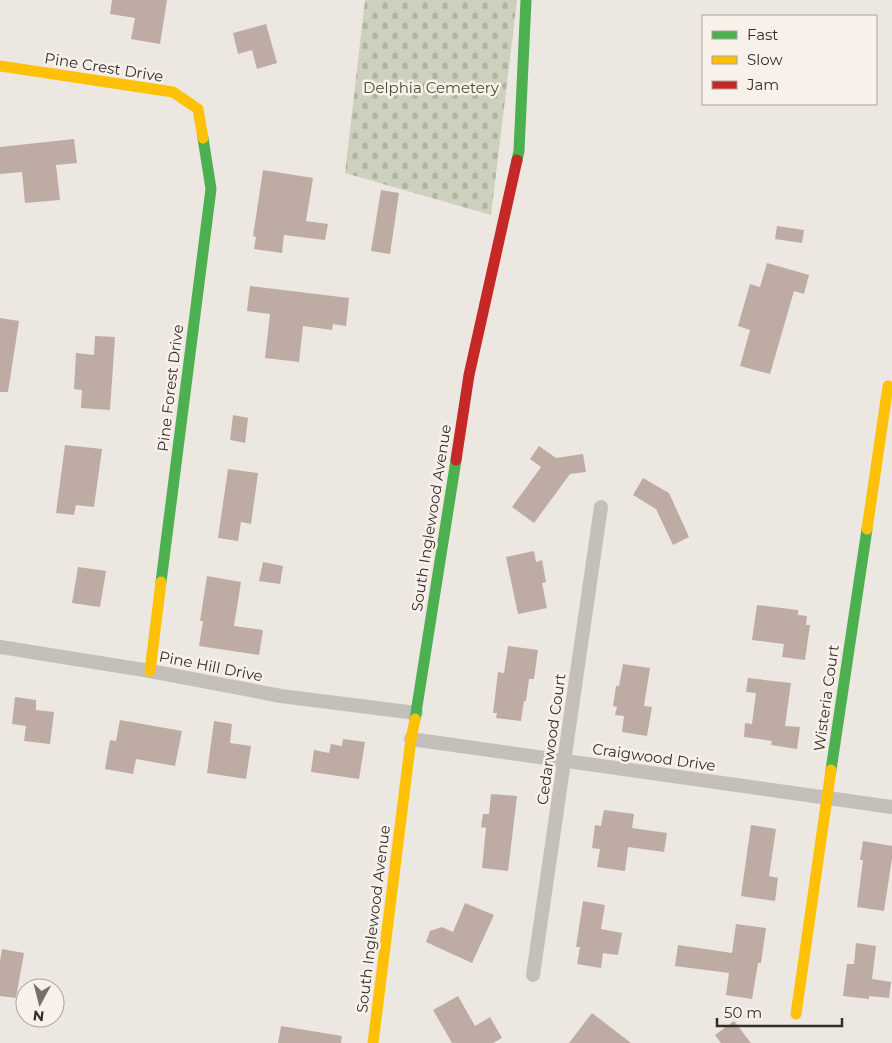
<svg xmlns="http://www.w3.org/2000/svg" width="892" height="1043" viewBox="0 0 892 1043" font-family="Montserrat,sans-serif">
	<style>
		.cemetery { fill: url(#cemetery-stones) }
		.building { fill: #beaca4 }
		.lines { fill: none; stroke-linecap: round; stroke-linejoin: round }
		.street { stroke: #c5bfba; stroke-width: 14 }
		.fast { stroke: #4caf50; stroke-width: 11 }
		.slow { stroke: #ffc107; stroke-width: 11 }
		.jam { stroke: #c62828; stroke-width: 11 }
		.labels { text-anchor: middle; dominant-baseline: central; stroke-width: 5; stroke-linejoin: round; paint-order: stroke }
		.street-label { font-size: 15px; fill: #352d29; stroke: #f8f1e9 }
		.park-label { font-size: 15px; fill: #46522f; stroke: #f8f1e9 }
	</style>
	<defs>
		<pattern id="cemetery-stones" width="16" height="16" patternUnits="userSpaceOnUse" patternTransform="scale(1.25)"><rect width="16" height="16" fill="#cdd0bd"/><path d="M2 7V4a2 2 0 0 1 4 0v3zM10 15v-3a2 2 0 0 1 4 0v3z" fill="#b1b3a2"/></pattern>
	</defs>
	<rect width="100%" height="100%" fill="#ece7e1"/>
	<!-- cemetery -->
	<polygon class="cemetery" points="365,0 517,0 491,215 345,173"/>
	<!-- building -->
	<g class="building">
		<polygon points="112,0 167,0 160,44 131,39 135,18 110,14"/>
		<polygon points="266,24 277,63 257,69 252,50 238,54 233,33"/>
		<polygon points="74,139 77,163 56,165 60,200 25,203 22,172 0,174 0,147"/>
		<polygon points="263,170 313,178 306,221 328,224 325,240 284,235 282,253 254,249 256,237 253,236"/>
		<polygon points="381,190 399,193 390,254 371,251"/>
		<polygon points="777,226 804,230 802,243 775,239"/>
		<polygon points="767,263 809,275 804,294 794,291 770,374 740,366 750,330 738,326 750,284 760,287"/>
		<polygon points="250,286 349,298 346,326 333,324 332,330 303,326 299,362 265,358 270,314 247,311"/>
		<polygon points="0,318 19,321 8,392 0,392"/>
		<polygon points="95,336 115,337 110,410 81,408 82,390 74,389 76,353 94,355"/>
		<polygon points="233,415 248,418 245,443 230,440"/>
		<polygon points="65,445 102,449 94,507 76,505 74,515 56,513"/>
		<polygon points="539,446 556,458 583,454 586,472 570,474 534,523 512,507 541,467 530,459"/>
		<polygon points="228,469 258,473 251,524 241,522 238,541 218,538"/>
		<polygon points="643,478 669,493 689,537 673,545 656,509 633,495"/>
		<polygon points="534,551 536,562 542,560 546,582 542,583 547,608 518,614 506,557"/>
		<polygon points="263,562 283,566 280,584 259,581"/>
		<polygon points="78,567 106,571 100,607 72,603"/>
		<polygon points="207,576 241,582 234,626 263,630 259,655 199,646 203,621 200,621"/>
		<polygon points="757,605 798,610 798,615 807,616 806,625 810,625 805,660 782,657 784,644 752,640"/>
		<polygon points="508,646 538,650 534,679 529,679 526,701 524,701 521,721 496,718 497,713 493,713 498,672 504,673"/>
		<polygon points="623,664 650,668 644,706 652,707 647,736 622,732 624,716 615,715 617,707 613,706 616,686 619,686"/>
		<polygon points="748,678 791,683 785,726 800,727 797,749 771,745 772,741 744,737 745,723 752,724 756,693 746,692"/>
		<polygon points="15,697 36,700 36,710 54,712 50,744 24,741 26,726 12,724"/>
		<polygon points="120,720 182,731 175,766 136,759 133,774 105,769 110,740 116,741"/>
		<polygon points="214,721 232,724 230,743 251,746 246,779 207,773"/>
		<polygon points="343,739 365,742 359,779 311,772 314,750 329,753 331,744 342,746"/>
		<polygon points="491,794 517,796 508,871 482,868 486,828 481,827 483,814 489,814"/>
		<polygon points="604,810 634,814 632,828 667,833 664,852 628,847 625,871 597,867 600,849 592,848 595,825 601,826"/>
		<polygon points="751,825 776,829 769,876 778,878 775,901 741,896"/>
		<polygon points="863,841 892,846 892,858 884,911 857,907 863,860 860,860"/>
		<polygon points="583,901 605,905 601,929 622,933 618,955 603,953 601,968 577,964 580,947 576,947"/>
		<polygon points="465,903 494,915 472,963 426,942 430,931 442,927 453,932"/>
		<polygon points="736,924 766,928 761,963 758,963 752,999 726,995 729,973 675,966 678,945 732,953"/>
		<polygon points="856,943 876,946 872,979 891,982 889,998 869,996 869,999 843,996 847,964 854,964"/>
		<polygon points="2,949 24,953 16,998 0,996 0,961"/>
		<polygon points="458,996 475,1026 490,1017 502,1038 493,1043 452,1043 433,1010"/>
		<polygon points="592,1013 631,1043 569,1043"/>
		<polygon points="734,1021 751,1043 721,1043 715,1035"/>
		<polygon points="281,1026 342,1036 341,1043 278,1043"/>
	</g>
	<g class="lines">
		<!-- street -->
		<g class="street">
			<polyline points="0,647 150,671 281,696 416,713"/>
			<polyline points="411,739 892,807"/>
			<polyline points="533,975 601,507"/>
		</g>
		<!-- fast -->
		<g class="fast">
			<polyline points="517,160 519,151 526,0"/>
			<polyline points="161,582 211,189 203,138"/>
			<polyline points="415,719 456,460"/>
			<polyline points="831,770 867,529"/>
		</g>
		<!-- slow -->
		<g class="slow">
			<polyline points="0,66 173,92 198,109 203,138"/>
			<polyline points="867,529 888,386"/>
			<polyline points="150,671 161,582"/>
			<polyline points="796,1014 831,770"/>
			<polyline points="373,1043 411,739 415,719"/>
		</g>
		<!-- jam -->
		<polyline class="jam" points="456,460 469,375 517,160"/>
	</g>
	<g class="labels">
		<!-- street labels -->
		<g class="street-label">
			<text transform="translate(104 67) rotate(9)">Pine Crest Drive</text>
			<text transform="translate(170 388) rotate(-83)">Pine Forest Drive</text>
			<text transform="translate(431 518) rotate(-81)">South Inglewood Avenue</text>
			<text transform="translate(211 666) rotate(11)">Pine Hill Drive</text>
			<text transform="translate(826 698) rotate(-82)">Wisteria Court</text>
			<text transform="translate(551 739) rotate(-82)">Cedarwood Court</text>
			<text transform="translate(654 757) rotate(8)">Craigwood Drive</text>
			<text transform="translate(373 919) rotate(-83)">South Inglewood Avenue</text>
		</g>
		<!-- park labels -->
		<g class="park-label">
			<text x="431" y="87">Delphia Cemetery</text>
		</g>
	</g>
	<!-- legend -->
	<rect x="702" y="15" width="175" height="90" fill="#f8f1e9" stroke="#aaa39c"/>
	<rect x="712" y="31" width="25" height="8" fill="#4caf50" stroke="#aaa39c"/>
	<text x="747" y="40" font-size="15" fill="#352d29">Fast</text>
	<rect x="712" y="56" width="25" height="8" fill="#ffc107" stroke="#aaa39c"/>
	<text x="747" y="65" font-size="15" fill="#352d29">Slow</text>
	<rect x="712" y="81" width="25" height="8" fill="#c62828" stroke="#aaa39c"/>
	<text x="747" y="90" font-size="15" fill="#352d29">Jam</text>
	<!-- north arrow -->
	<g transform="translate(40 1003) rotate(187)"><circle r="24" fill="#f8f1e9" stroke="#aaa39c"/>
	<path d="M0-4L9 19L0 12L-9 19Z" fill="#756e69"/>
	<text y="-8" font-size="14" font-weight="bold" text-anchor="middle" fill="#352d29">N</text>
	</g>
	<!-- scale -->
	<path d="M717 1018v8h125v-8" fill="none" stroke="#352d29" stroke-width="2.5"/>
	<text x="724" y="1018" font-size="15" fill="#352d29" stroke="#f8f1e9" stroke-width="4" paint-order="stroke">50 m</text>
</svg>
